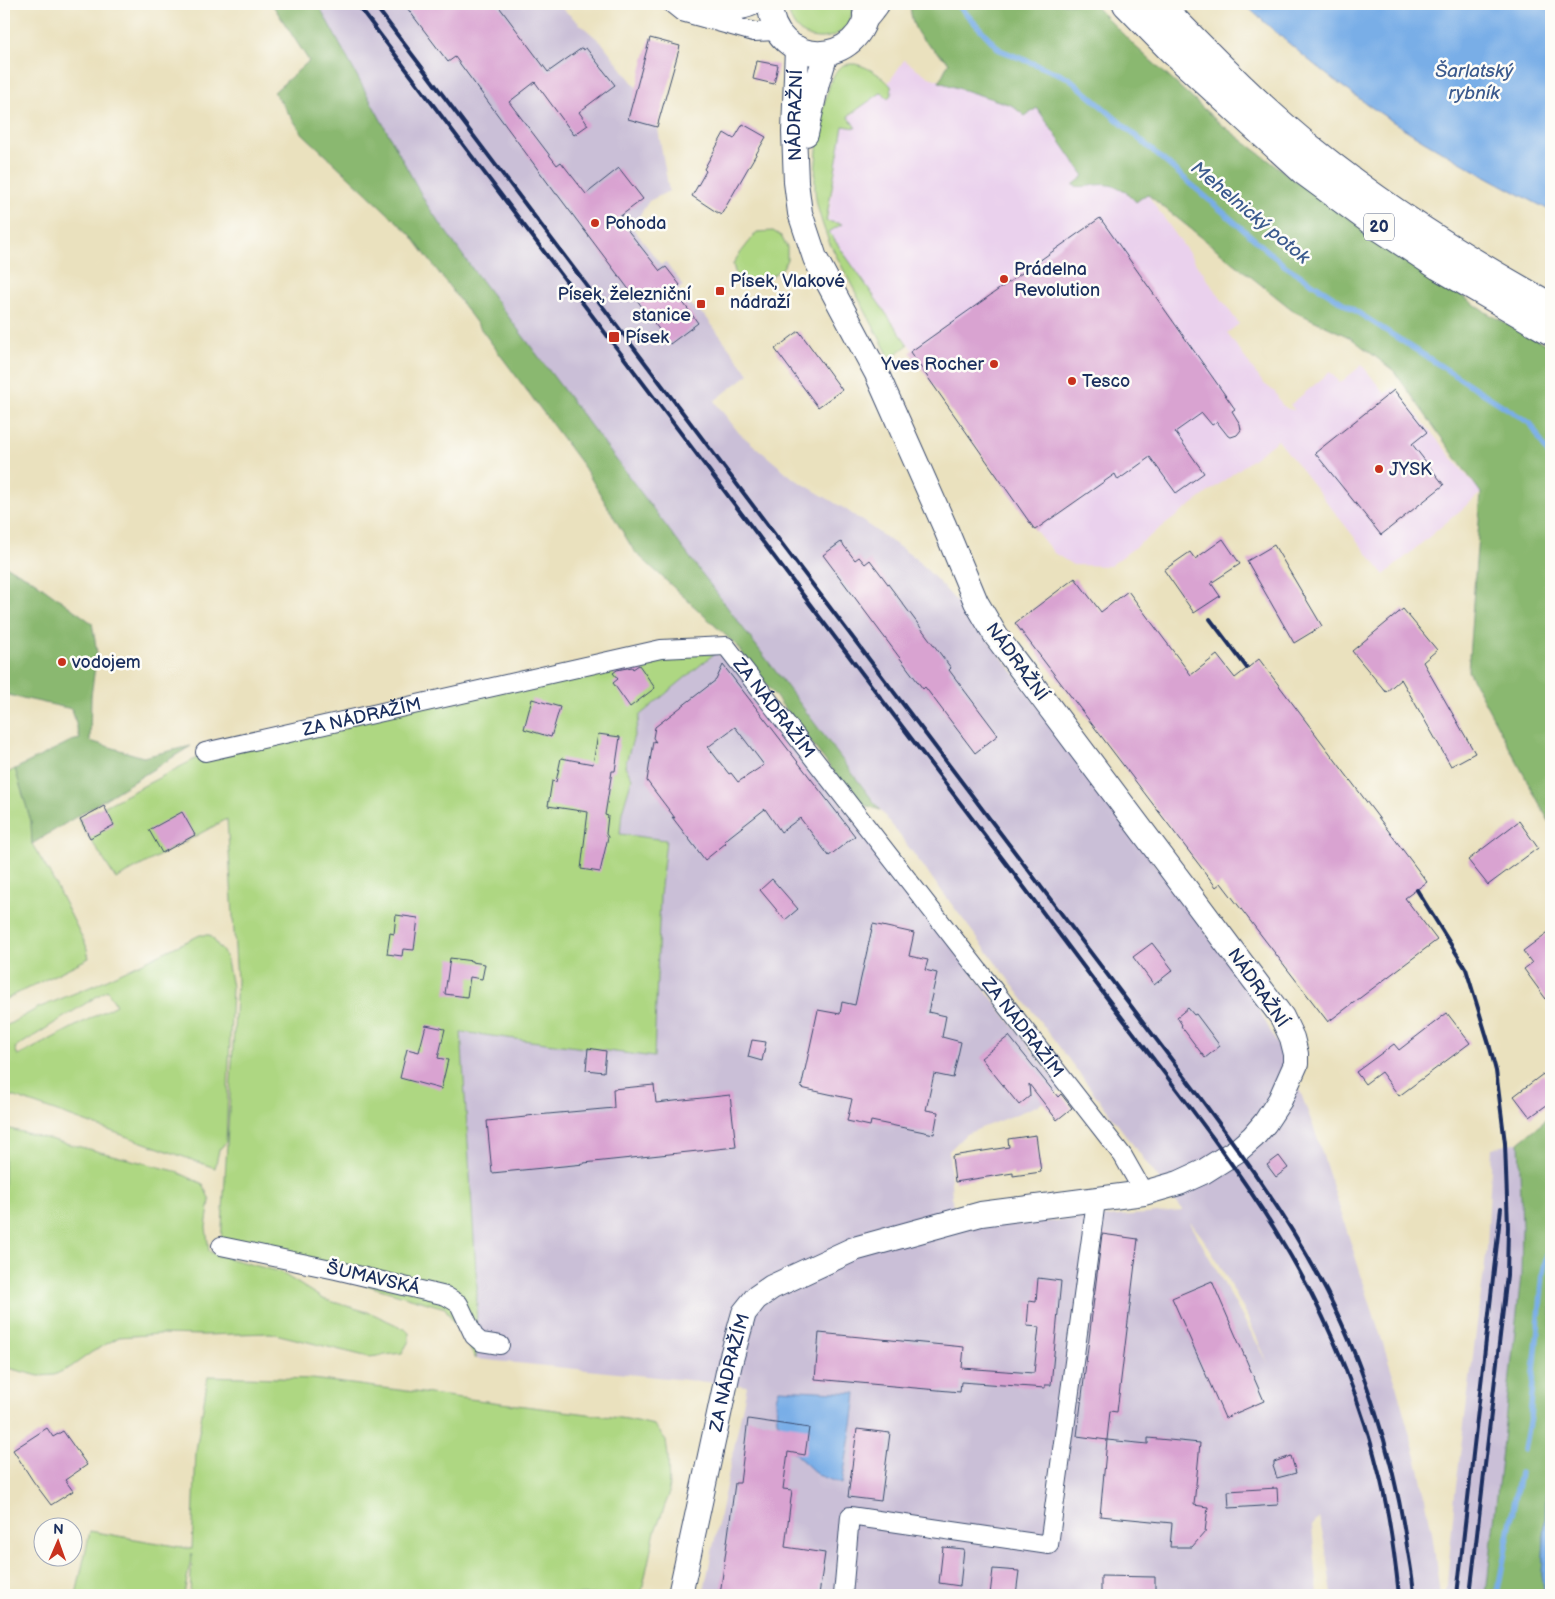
<svg xmlns="http://www.w3.org/2000/svg" width="1555" height="1599" viewBox="0 0 1555 1599" font-family="'Balsamiq Sans',sans-serif">
	<style>
		.built { fill: #ead1ed }
		.industrial { fill: #cabfd7; fill-rule: evenodd }
		.green { fill: #aed782; stroke: #648370; fill-rule: evenodd }
		.forest { fill: #8ab870; stroke: #527467 }
		.water { fill: #79aee7; stroke: #4a6ea2 }
		.lines { fill: none; stroke-linecap: round; stroke-linejoin: round }
		.stream { stroke: #79aee7; stroke-width: 5.5 }
		.building { fill: #d9a3d1; fill-rule: evenodd }
		.minor-casing { stroke: #3a4a6c; stroke-width: 20 }
		.secondary-casing { stroke: #3a4a6c; stroke-width: 26 }
		.trunk-casing { stroke: #3a4a6c; stroke-width: 30 }
		.minor { stroke: #fff; stroke-width: 18 }
		.secondary { stroke: #fff; stroke-width: 24 }
		.trunk { stroke: #fff; stroke-width: 28 }
		.rail { stroke: #1b2f5e; stroke-width: 4 }
		.poi-dot { fill: #c8321e; stroke: #fdfcf7; stroke-width: 2 }
		.labels { text-anchor: middle; dominant-baseline: central; stroke-width: 5; stroke-linejoin: round; paint-order: stroke }
		.shield { fill: #fdfcf7; stroke: #5f6c8c; stroke-width: 1 }
		.shield-label { font-size: 16px; font-weight: bold; fill: #1b2f5e }
		.street-label { font-size: 18px; fill: #1b2f5e; stroke: #fdfcf7 }
		.poi-label { font-size: 18px; fill: #1b2f5e; stroke: #fdfcf7; text-anchor: start }
		.water-label { font-size: 19px; font-style: italic; fill: #3c5b8e; stroke: #fdfcf7 }
	</style>
	<rect width="100%" height="100%" fill="#fdfcf7"/>
	<filter id="ink" filterUnits="userSpaceOnUse"><feTurbulence type="fractalNoise" baseFrequency=".02" numOctaves="2"/><feDisplacementMap in="SourceGraphic" scale="10" xChannelSelector="R" yChannelSelector="G"/><feConvolveMatrix kernelMatrix="1 2 1 2 8 2 1 2 1" color-interpolation-filters="sRGB"/></filter>
	<filter id="wash" filterUnits="userSpaceOnUse"><feTurbulence type="fractalNoise" baseFrequency=".0096" numOctaves="4" result="noise"/><feDisplacementMap in="SourceGraphic" scale="20" xChannelSelector="R" yChannelSelector="G"/><feGaussianBlur stdDeviation="1.12" result="paint"/><feColorMatrix in="noise" values="0 0 0 0 0 0 0 0 0 0 0 0 0 0 0 0 0 1.4 0 .05"/><feComposite in="paint" operator="in"/></filter>
	<g filter="url(#wash)">
		<rect width="100%" height="100%" fill="#eae1be"/>
		<!-- built -->
		<polygon class="built" points="904,60 929,77 1011,105 1025,116 1037,108 1085,176 1074,185 1106,184 1121,188 1136,202 1147,194 1239,324 1227,333 1263,383 1275,392 1282,405 1288,409 1295,410 1290,405 1330,372 1338,381 1341,382 1362,365 1385,394 1394,387 1481,493 1384,575 1278,440 1110,566 1073,565 1054,553 1035,530 909,345 826,228 844,120 883,91"/>
		<!-- industrial -->
		<g class="industrial">
			<path d="M 318,4 L 557,4 L 603,44 L 655,112 L 669,191 L 649,201 L 632,227 L 661,265 L 665,262 L 683,285 L 678,291 L 690,305 L 706,317 L 749,374 L 714,401 L 739,433 L 793,478 L 845,509 L 915,558 L 938,581 L 966,612 L 1007,664 L 1248,989 L 1265,1021 L 1295,1078 L 1314,1128 L 1395,1381 L 1419,1468 L 1432,1532 L 1440,1595 L 1332,1595 L 1325,1545 L 1319,1518 L 1312,1526 L 1318,1595 L 703,1595 L 747,1386 L 476,1359 L 477,1287 L 461,1031 L 660,896 L 666,841 L 620,834 L 622,812 L 632,778 L 625,767 L 640,715 L 715,653 L 732,662 L 1062,1089 L 1039,1105 L 966,1134 L 949,1151 L 954,1229 L 1183,1211 L 471,267 L 427,205 ZM 1188,1219 L 1202,1237 L 1221,1267 L 1247,1316 L 1268,1363 Z"/>
			<polygon points="1519,1142 1522,1227 1521,1276 1486,1595 1446,1595 1455,1494 1487,1248 1492,1148"/>
		</g>
		<!-- green -->
		<g class="green">
			<path d="M 789,4 L 852,4 C 855,49 786,50 789,4 Z"/>
			<path d="M 855,64 C 869,67 882,76 891,86 L 892,93 L 888,99 L 882,92 L 848,116 L 856,128 L 843,126 L 826,221 L 842,224 L 829,232 L 908,345 L 890,358 L 829,242 C 823,226 816,207 815,190 C 814,167 822,81 840,67 C 844,64 850,64 855,64 Z"/>
			<polygon points="773,231 781,236 787,247 787,259 783,268 760,284 748,284 736,276 733,264 738,256 757,232"/>
			<polygon points="715,653 640,715 625,766 632,778 622,812 620,834 666,840 660,896 654,1057 461,1032 477,1287 476,1359 445,1308 221,1243 237,981 227,819 116,879 78,820 222,745 613,659"/>
			<polygon points="15,769 31,821 32,844 50,874 86,945 89,958 4,1000 4,775"/>
			<path d="M 200,935 L 210,935 L 226,956 L 232,987 L 226,1142 L 219,1150 L 215,1168 L 4,1093 L 4,1027 L 38,1008 L 95,985 ZM 107,990 L 116,1005 L 18,1056 L 15,1048 Z"/>
			<polygon points="4,1113 6,1128 175,1171 203,1184 210,1201 206,1227 209,1251 216,1255 280,1272 323,1299 371,1313 405,1329 409,1333 409,1341 402,1353 369,1357 271,1333 204,1335 159,1334 119,1337 92,1352 71,1367 54,1375 39,1376 4,1367"/>
			<polygon points="208,1376 312,1379 627,1419 654,1425 666,1440 668,1456 669,1495 655,1531 641,1595 190,1595 192,1553 184,1595 76,1595 90,1531 192,1549 196,1451"/>
		</g>
		<!-- forest -->
		<g class="forest">
			<polygon points="272,4 318,4 427,205 471,267 880,810 858,803 735,644 634,551 584,467 410,234 302,133 274,92 309,61"/>
			<path d="M 910,4 L 1093,4 L 1137,48 L 1217,121 L 1301,185 L 1487,313 L 1551,347 L 1551,825 L 1468,671 L 1481,493 L 1394,371 L 1351,338 L 1294,311 L 1147,194 L 1136,202 C 1122,186 1110,182 1089,186 C 1083,186 1079,188 1073,185 L 1084,176 L 1037,108 L 1025,116 L 1011,105 L 939,82 L 949,62 C 925,42 912,37 910,4 Z"/>
			<polygon points="4,565 34,581 92,623 97,652 91,696 90,741 143,757 191,746 32,844 31,821 15,769 71,741 80,739 72,709 4,694"/>
			<polygon points="1551,1116 1551,1416 1542,1575 1545,1595 1486,1595 1521,1276 1522,1227 1519,1142"/>
		</g>
		<!-- water -->
		<g class="water">
			<path d="M 1244,4 L 1551,4 L 1551,211 C 1481,174 1410,137 1346,89 C 1310,63 1277,33 1244,4 Z"/>
			<polygon points="779,1389 856,1393 853,1418 842,1484 818,1475 793,1452 777,1420 776,1398"/>
			<polygon points="1551,1416 1551,1595 1545,1595 1542,1575"/>
		</g>
		<g class="lines">
			<!-- stream -->
			<g class="stream">
				<polyline points="957,4 1000,50 1069,78 1284,265 1531,424 1551,459"/>
				<polyline points="1524,1450 1530,1417 1543,1273 1551,1236"/>
				<polyline points="1497,1595 1520,1473"/>
			</g>
		</g>
		<g id="blocks">
			<!-- building -->
			<g class="building">
				<polygon points="404,4 497,4 548,72 582,48 583,50 586,48 615,85 579,112 588,125 574,135 535,82 509,102 557,165 561,162 586,194 619,168 643,199 618,218 660,271 666,267 680,285 674,290 698,323 670,344 557,194 556,194 455,57 448,62"/>
				<polygon points="650,38 680,46 657,127 628,119"/>
				<polygon points="757,61 778,65 774,84 753,79"/>
				<polygon points="743,124 766,137 721,215 692,196 706,171 704,169 724,133 734,139"/>
				<polygon points="1100,218 1235,409 1232,411 1240,424 1241,430 1237,435 1231,437 1228,436 1217,422 1212,425 1202,413 1175,432 1204,473 1176,493 1150,457 1118,480 1115,474 1035,530 910,352"/>
				<polygon points="799,331 842,390 818,407 775,349"/>
				<polygon points="1394,390 1427,432 1412,444 1444,485 1381,535 1315,453"/>
				<polygon points="1223,539 1240,564 1211,583 1220,596 1194,613 1164,570 1190,552 1195,559"/>
				<polygon points="841,542 855,560 859,557 865,564 870,560 951,668 949,670 998,735 975,753 925,687 923,689 823,555"/>
				<polygon points="1274,545 1322,626 1294,643 1247,561"/>
				<polygon points="1075,578 1101,612 1128,591 1191,675 1217,655 1235,678 1259,659 1427,882 1405,898 1437,940 1328,1022 1221,883 1216,887 1015,623"/>
				<polygon points="1403,609 1437,650 1423,662 1475,753 1451,766 1401,679 1386,692 1352,651"/>
				<polygon points="639,665 655,688 630,707 613,683 618,679 613,673 617,670 632,667 633,669"/>
				<path d="M 723,665 L 855,836 L 829,856 L 800,818 L 781,832 L 765,809 L 724,841 L 726,843 L 705,860 L 672,817 L 675,818 L 647,781 L 653,741 L 656,742 L 653,738 L 655,727 L 716,680 ZM 735,727 L 764,765 L 738,782 L 731,773 L 729,774 L 708,747 Z"/>
				<polygon points="532,699 560,707 551,737 524,729"/>
				<polygon points="598,734 620,737 615,771 612,771 605,815 608,816 606,834 608,837 600,872 581,869 588,812 548,806 552,781 556,782 561,758 593,764"/>
				<polygon points="104,806 114,825 90,838 80,819"/>
				<polygon points="182,812 195,835 162,853 149,830"/>
				<polygon points="1519,821 1538,848 1488,885 1468,860"/>
				<polygon points="772,879 798,909 785,920 760,890"/>
				<polygon points="396,915 418,918 414,950 403,949 402,956 387,954 390,933 394,934"/>
				<polygon points="873,924 914,933 909,956 928,960 925,970 937,973 928,1012 946,1016 942,1037 961,1042 953,1078 934,1074 926,1110 938,1112 934,1134 871,1121 870,1126 847,1121 852,1099 801,1088 818,1010 840,1014 842,1002 855,1005"/>
				<polygon points="1551,930 1551,1006 1524,969 1532,963 1523,951"/>
				<polygon points="1152,943 1173,970 1154,985 1133,957"/>
				<polygon points="450,958 472,961 472,962 485,964 482,979 470,977 467,997 445,994"/>
				<polygon points="1188,1008 1194,1015 1196,1014 1220,1046 1205,1058 1181,1026 1182,1025 1177,1017"/>
				<polygon points="1447,1013 1470,1043 1399,1096 1381,1072 1365,1084 1356,1072 1394,1044 1399,1050"/>
				<polygon points="426,1025 445,1029 438,1058 448,1060 441,1089 400,1078 407,1049 419,1052"/>
				<polygon points="1009,1036 1058,1097 1061,1094 1072,1108 1057,1120 1029,1084 1030,1096 1019,1105 981,1058"/>
				<polygon points="752,1040 766,1042 762,1061 748,1057"/>
				<polygon points="588,1048 606,1051 604,1072 586,1070"/>
				<polygon points="1543,1074 1551,1086 1551,1102 1530,1117 1514,1096"/>
				<polygon points="654,1085 656,1103 730,1095 736,1147 584,1163 584,1164 492,1173 487,1121 526,1117 526,1116 614,1108 613,1089"/>
				<polygon points="1036,1135 1041,1172 1013,1176 1013,1173 955,1182 952,1156 1009,1147 1008,1139"/>
				<polygon points="1279,1156 1288,1168 1276,1177 1267,1165"/>
				<polygon points="1102,1234 1138,1239 1117,1412 1110,1411 1107,1440 1077,1436"/>
				<polygon points="1038,1278 1061,1281 1051,1385 1045,1385 1045,1388 961,1382 960,1392 815,1379 819,1333 964,1347 962,1368 1034,1373 1039,1327 1027,1326 1029,1301 1036,1302"/>
				<polygon points="1212,1281 1264,1401 1225,1418 1172,1298"/>
				<polygon points="748,1419 809,1428 805,1455 788,1452 783,1489 792,1490 785,1547 825,1553 819,1595 720,1595 735,1483 740,1483"/>
				<polygon points="47,1428 53,1437 63,1431 87,1465 65,1480 73,1491 51,1505 33,1481 13,1450"/>
				<polygon points="857,1429 890,1433 881,1501 848,1497"/>
				<polygon points="1148,1438 1200,1443 1194,1505 1208,1507 1205,1532 1192,1547 1170,1547 1172,1523 1100,1516 1107,1440 1148,1444"/>
				<polygon points="1291,1456 1296,1473 1277,1478 1273,1466 1274,1465 1274,1462"/>
				<polygon points="1277,1488 1278,1505 1229,1508 1228,1491"/>
				<polygon points="943,1547 964,1549 960,1586 939,1583"/>
				<polygon points="993,1569 1019,1571 1016,1595 990,1595"/>
				<polygon points="1101,1576 1155,1577 1155,1595 1101,1595"/>
			</g>
		</g>
	</g>
	<g filter="url(#ink)">
		<use href="#blocks" fill-opacity="0" stroke="#3a4a6c" stroke-width="1"/>
		<g class="lines">
			<defs>
				<g id="minor">
					<polyline points="672,4 682,12 754,32 777,31"/>
					<path d="M 705,14 C 723,12 741,13 758,4"/>
					<path id="s1" d="M 205,752 L 661,649 L 726,646 L 1123,1156 L 1144,1193"/>
					<polyline points="221,1246 336,1270 446,1296 459,1304 474,1336 481,1342 500,1345"/>
					<polyline points="843,1595 850,1516 1049,1545 1096,1201"/>
				</g>
				<g id="secondary">
					<path d="M 770,4 C 772,69 864,70 868,4"/>
					<polyline points="806,134 817,83 826,54"/>
					<path id="s2" d="M 680,1595 L 730,1363 L 744,1313 L 756,1298 L 772,1287 L 854,1249 L 981,1214 L 1144,1193 L 1179,1183 L 1203,1172 L 1238,1150 L 1253,1137 L 1265,1123 L 1280,1100 L 1296,1064 L 1296,1054 L 1292,1038 L 1282,1017 L 996,636 L 976,602 L 944,525 L 876,372 L 815,258 L 800,213 L 796,182 L 794,132 L 797,48"/>
				</g>
				<g id="trunk">
					<polyline points="1127,4 1173,51 1304,171 1380,227 1439,266 1551,331"/>
					<path d="M 1158,4 C 1208,55 1258,107 1314,152 C 1387,211 1469,262 1551,307"/>
					<polyline points="867,14 875,4"/>
				</g>
			</defs>
			<!-- minor casing -->
			<use href="#minor" class="minor-casing"/>
			<!-- secondary casing -->
			<use href="#secondary" class="secondary-casing"/>
			<!-- trunk casing -->
			<use href="#trunk" class="trunk-casing"/>
			<!-- minor -->
			<use href="#minor" class="minor"/>
			<!-- secondary -->
			<use href="#secondary" class="secondary"/>
			<!-- trunk -->
			<use href="#trunk" class="trunk"/>
			<!-- rail -->
			<g class="rail">
				<path d="M 357,4 C 536,239 714,476 892,713 C 966,810 1040,908 1113,1006 C 1169,1080 1228,1153 1277,1233 C 1324,1309 1360,1394 1381,1481 C 1390,1519 1395,1557 1399,1595"/>
				<path d="M 374,4 L 1193,1088 C 1238,1149 1283,1210 1319,1277 C 1362,1357 1394,1457 1407,1546 C 1410,1563 1413,1579 1414,1595"/>
				<polyline points="1210,619 1247,668"/>
				<polyline points="1417,890 1466,969 1489,1044 1496,1071 1505,1143 1508,1227 1507,1275 1470,1595"/>
				<polyline points="1457,1595 1501,1208"/>
			</g>
		</g>
	</g>
	<!-- markers -->
	<g class="poi-dot">
		<circle cx="595" cy="223" r="5"/>
		<circle cx="1004" cy="279" r="5"/>
		<rect x="715" y="286" width="10" height="10" rx="2.5"/>
		<rect x="696" y="299" width="10" height="10" rx="2.5"/>
		<rect x="608" y="331" width="12" height="12" rx="2.5"/>
		<circle cx="994" cy="364" r="5"/>
		<circle cx="1072" cy="381" r="5"/>
		<circle cx="1379" cy="469" r="5"/>
		<circle cx="62" cy="662" r="5"/>
	</g>
	<g class="labels">
		<!-- shield labels -->
		<rect class="shield" x="1364" y="213.5" width="30" height="27" rx="4"/>
		<g class="shield-label">
			<text x="1379" y="227">20</text>
		</g>
		<!-- street labels -->
		<g class="street-label">
			<text stroke="none"><textPath href="#s2" startOffset="2015">NÁDRAŽNÍ</textPath></text>
			<text transform="translate(1017 662) rotate(54)">NÁDRAŽNÍ</text>
			<text stroke="none"><textPath href="#s1" startOffset="611">ZA NÁDRAŽÍM</textPath></text>
			<text stroke="none"><textPath href="#s1" startOffset="161">ZA NÁDRAŽÍM</textPath></text>
			<text transform="translate(1258 988) rotate(55)">NÁDRAŽNÍ</text>
			<text stroke="none"><textPath href="#s1" startOffset="1016">ZA NÁDRAŽÍM</textPath></text>
			<text transform="translate(373 1278) rotate(13)">ŠUMAVSKÁ</text>
			<text stroke="none"><textPath href="#s2" startOffset="228">ZA NÁDRAŽÍM</textPath></text>
		</g>
		<!-- poi labels -->
		<g class="poi-label">
			<text x="605" y="223">Pohoda</text>
			<text x="1014" y="269">Prádelna<tspan x="1014" dy="21">Revolution</tspan></text>
			<text x="730" y="281">Písek, Vlakové<tspan x="730" dy="21">nádraží</tspan></text>
			<text x="691" y="294" text-anchor="end">Písek, železniční<tspan x="691" dy="21">stanice</tspan></text>
			<text x="625" y="337">Písek</text>
			<text x="984" y="364" text-anchor="end">Yves Rocher</text>
			<text x="1082" y="381">Tesco</text>
			<text x="1389" y="469">JYSK</text>
			<text x="72" y="662">vodojem</text>
		</g>
		<!-- water labels -->
		<g class="water-label">
			<text x="1474" y="71">Šarlatský<tspan x="1474" dy="22">rybník</tspan></text>
			<text transform="translate(1250 213) rotate(40)">Mehelnický potok</text>
		</g>
	</g>
	<!-- margin -->
	<rect width="1555" height="1599" fill="none" stroke="#fdfcf7" stroke-width="20"/>
	<!-- north arrow -->
	<g transform="translate(58 1542) rotate(2)"><circle r="24" fill="#fdfcf7" stroke="#a3aaba"/>
	<path d="M0-4L9 19L0 12L-9 19Z" fill="#c8321e"/>
	<text y="-8" font-size="14" font-weight="bold" text-anchor="middle" fill="#1b2f5e">N</text>
	</g>
</svg>
